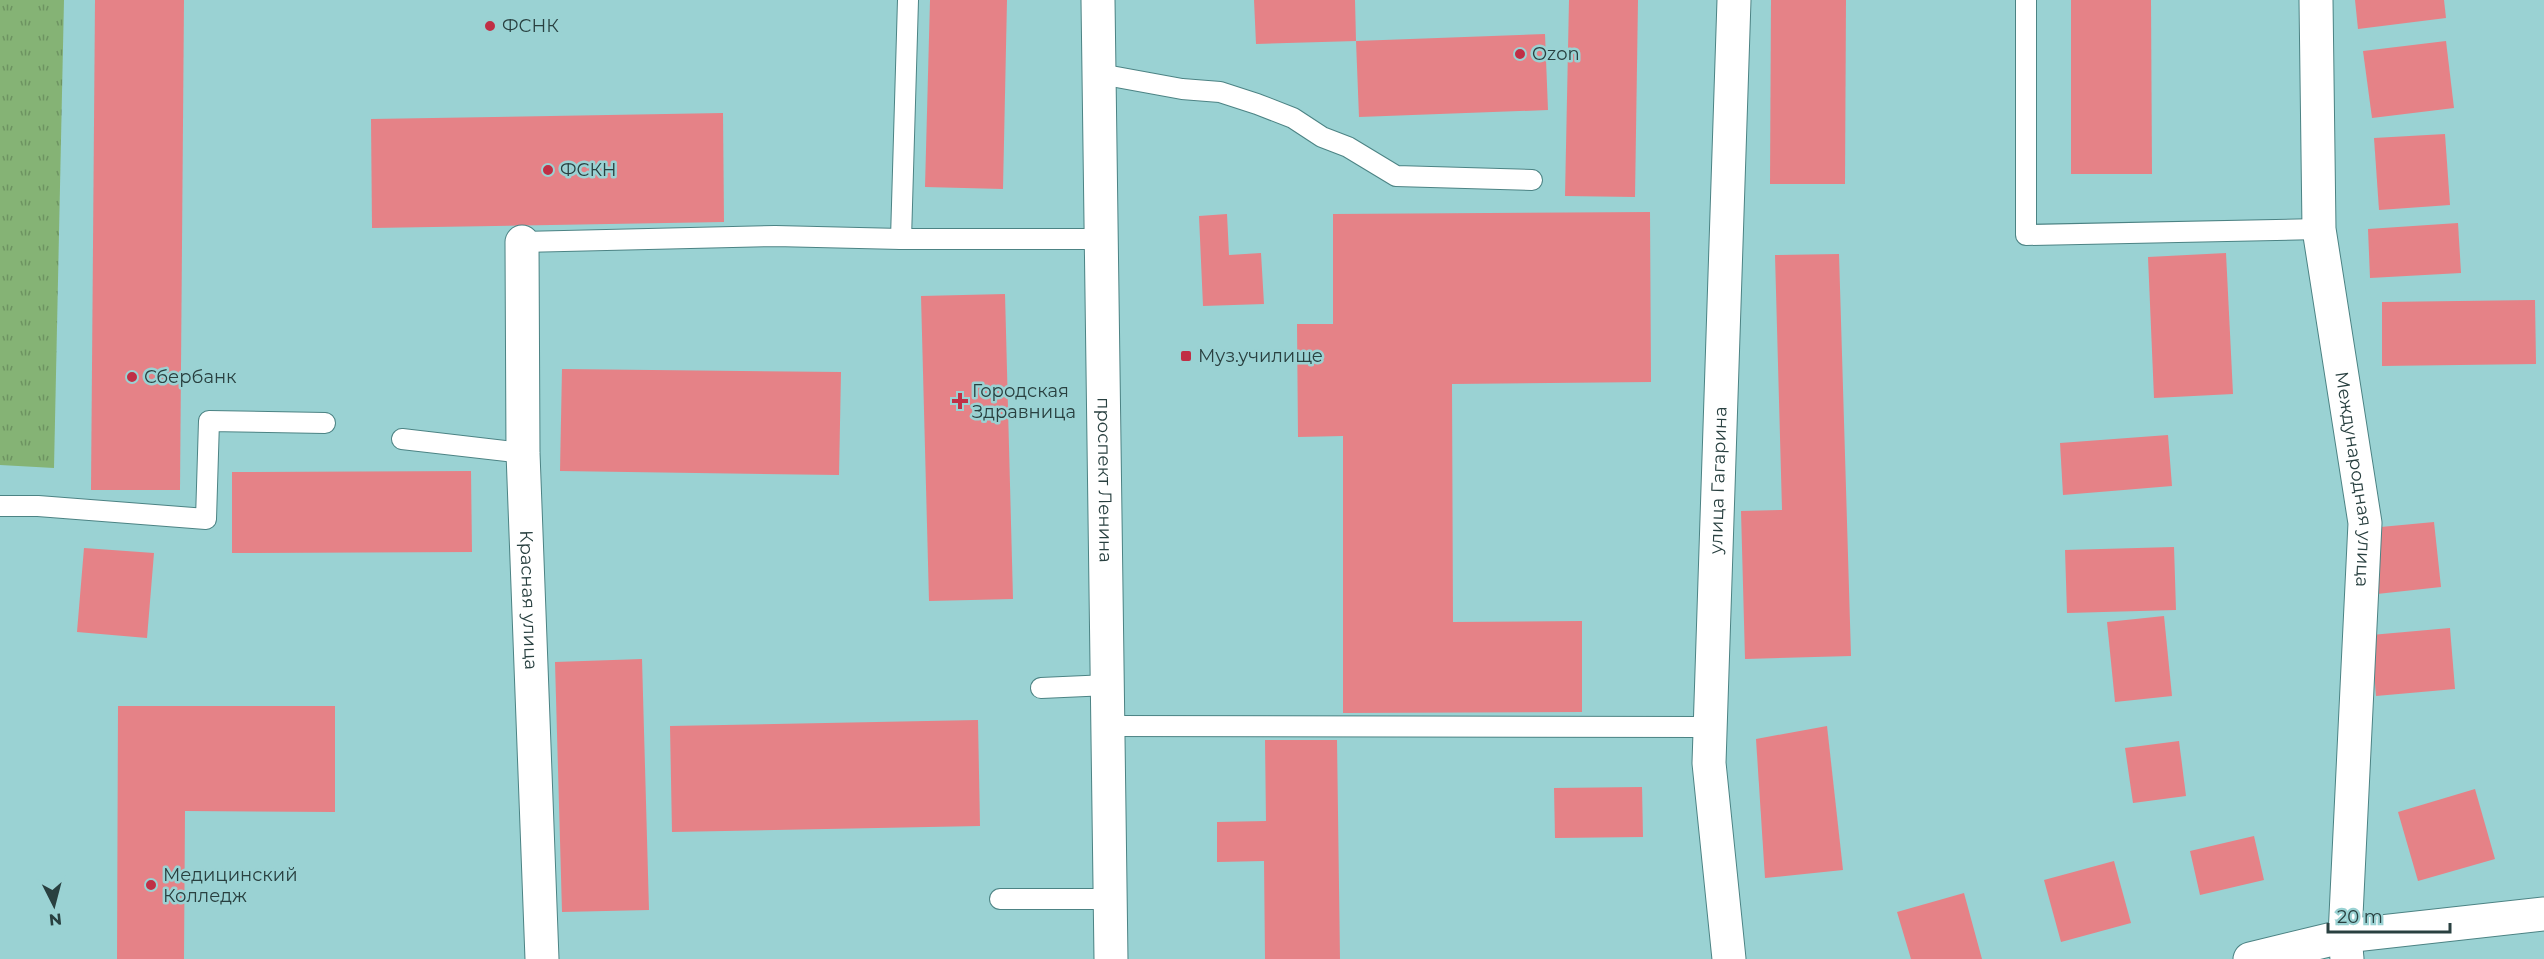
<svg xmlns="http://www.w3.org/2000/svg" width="2544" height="959" viewBox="0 0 2544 959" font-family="Montserrat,sans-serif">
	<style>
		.park { fill: url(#park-tufts) }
		.building { fill: #e58287 }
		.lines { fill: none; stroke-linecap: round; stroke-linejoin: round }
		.service-casing { stroke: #4c8384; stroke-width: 22 }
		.minor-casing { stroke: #4c8384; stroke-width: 35 }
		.secondary-casing { stroke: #4c8384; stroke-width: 35 }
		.service { stroke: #fff; stroke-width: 20 }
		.minor { stroke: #fff; stroke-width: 33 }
		.secondary { stroke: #fff; stroke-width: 33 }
		.poi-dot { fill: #c02f45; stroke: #9ad2d3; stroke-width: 2 }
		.labels { text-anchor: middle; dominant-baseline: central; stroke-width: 5; stroke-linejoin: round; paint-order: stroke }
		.poi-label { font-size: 18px; fill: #294040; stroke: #9ad2d3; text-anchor: start }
		.street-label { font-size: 18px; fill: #294040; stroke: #9ad2d3 }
	</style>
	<defs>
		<pattern id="park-tufts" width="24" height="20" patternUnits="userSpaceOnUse" patternTransform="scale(1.5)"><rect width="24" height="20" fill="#85b375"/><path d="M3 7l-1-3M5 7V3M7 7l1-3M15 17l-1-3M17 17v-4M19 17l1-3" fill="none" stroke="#6d9361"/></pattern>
	</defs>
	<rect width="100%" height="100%" fill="#9ad2d3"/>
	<!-- park -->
	<polygon class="park" points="0,0 64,0 54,468 0,465"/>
	<!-- building -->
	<g class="building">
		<polygon points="95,0 184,0 180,490 91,490"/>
		<polygon points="930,0 1007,0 1003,189 925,187"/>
		<polygon points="1254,0 1355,0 1356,41 1256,44"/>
		<polygon points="1569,0 1638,0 1635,197 1565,196"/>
		<polygon points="1771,0 1846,0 1845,184 1770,184"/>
		<polygon points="2071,0 2151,0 2152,174 2071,174"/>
		<polygon points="2355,0 2444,0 2446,18 2358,29"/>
		<polygon points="1545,34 1548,110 1359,117 1356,41"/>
		<polygon points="2446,41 2454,108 2372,118 2363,51"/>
		<polygon points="723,113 724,222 372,228 371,119"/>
		<polygon points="2445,134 2450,205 2379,210 2374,138"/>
		<polygon points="1650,212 1651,382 1452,384 1453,622 1582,621 1582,712 1343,713 1343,436 1298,437 1297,324 1333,324 1333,214"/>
		<polygon points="1227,214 1229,255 1261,253 1264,304 1203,306 1199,216"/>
		<polygon points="2458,223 2461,273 2370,278 2368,229"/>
		<polygon points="2226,253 2233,394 2154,398 2148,257"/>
		<polygon points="1839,254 1851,656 1745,659 1741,511 1782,510 1775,255"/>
		<polygon points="1005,294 1013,599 929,601 921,296"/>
		<polygon points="2535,300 2536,364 2382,366 2382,302"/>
		<polygon points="562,369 841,372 839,475 560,471"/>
		<polygon points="2168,435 2172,486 2063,495 2060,443"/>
		<polygon points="471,471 472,552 232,553 232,472"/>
		<polygon points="2434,522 2441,587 2377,594 2370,528"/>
		<polygon points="2174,547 2176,610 2067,613 2065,550"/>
		<polygon points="84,548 154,553 147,638 77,632"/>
		<polygon points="2164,616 2172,696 2115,702 2107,622"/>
		<polygon points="2450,628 2455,689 2376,696 2371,635"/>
		<polygon points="642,659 649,910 562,912 555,662"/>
		<polygon points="118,706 335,706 335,812 185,811 184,959 117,959"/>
		<polygon points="978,720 980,826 672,832 670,726"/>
		<polygon points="1827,726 1843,870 1765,878 1756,739"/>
		<polygon points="1265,740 1337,740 1340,959 1265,959 1264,861 1217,862 1217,822 1266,821"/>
		<polygon points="2179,741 2186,796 2133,803 2125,748"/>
		<polygon points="1642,787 1643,837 1555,838 1554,788"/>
		<polygon points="2475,789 2495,859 2418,881 2398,812"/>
		<polygon points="2254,836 2264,880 2200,895 2190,851"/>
		<polygon points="2114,861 2131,923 2061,942 2044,880"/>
		<polygon points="1964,893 1982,959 1911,959 1897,912"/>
	</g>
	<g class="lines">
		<defs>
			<g id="service">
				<polyline points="2026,0 2026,235 2319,229"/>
				<polyline points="1100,74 1182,89 1220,92 1257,104 1293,118 1322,137 1348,147 1396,176 1532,180"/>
				<polyline points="901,239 908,0"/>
				<polyline points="522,242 775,236 901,239 1102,239"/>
				<polyline points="402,439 523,453"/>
				<polyline points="0,506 38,506 206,519 209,421 325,423"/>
				<polyline points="1041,688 1108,685"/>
				<polyline points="1108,726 1710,727"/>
				<polyline points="1000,899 1110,899"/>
			</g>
			<g id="minor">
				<path id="s1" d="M 522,242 L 523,453 L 542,959"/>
				<path id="s2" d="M 1729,959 L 1709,763 L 1734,0"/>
				<polyline points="2250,959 2345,936 2544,914"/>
			</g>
			<g id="secondary">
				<path id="s3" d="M 1098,0 L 1111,959"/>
				<path id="s4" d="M 2316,0 L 2319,229 L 2365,523 L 2345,936 L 2347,959"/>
			</g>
		</defs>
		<!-- service casing -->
		<use href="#service" class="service-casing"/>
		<!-- minor casing -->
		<use href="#minor" class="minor-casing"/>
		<!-- secondary casing -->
		<use href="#secondary" class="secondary-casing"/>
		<!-- service -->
		<use href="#service" class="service"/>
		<!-- minor -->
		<use href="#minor" class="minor"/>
		<!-- secondary -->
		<use href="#secondary" class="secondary"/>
	</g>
	<!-- markers -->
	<g class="poi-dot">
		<circle cx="490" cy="26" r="6"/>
		<circle cx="1520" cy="54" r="6"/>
		<circle cx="548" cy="170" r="6"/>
		<rect x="1180" y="350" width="12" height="12" rx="3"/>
		<circle cx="132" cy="377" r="6"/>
		<path d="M957 392h6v6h6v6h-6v6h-6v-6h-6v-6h6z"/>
		<circle cx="151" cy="885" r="6"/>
	</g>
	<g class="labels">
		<!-- poi labels -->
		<g class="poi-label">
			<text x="502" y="26">ФСНК</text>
			<text x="1532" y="54">Ozon</text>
			<text x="560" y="170">ФСКН</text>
			<text x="1198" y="356">Муз.училище</text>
			<text x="144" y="377">Сбербанк</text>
			<text x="972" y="391">Городская<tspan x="972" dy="21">Здравница</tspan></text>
			<text x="163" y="875">Медицинский<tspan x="163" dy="21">Колледж</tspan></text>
		</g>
		<!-- street labels -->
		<g class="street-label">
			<text stroke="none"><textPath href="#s3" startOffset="480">проспект Ленина</textPath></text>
			<text stroke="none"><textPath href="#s4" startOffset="482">Международная улица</textPath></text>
			<text stroke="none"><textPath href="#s2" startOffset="480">улица Гагарина</textPath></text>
			<text stroke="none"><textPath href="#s1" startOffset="358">Красная улица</textPath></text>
		</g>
	</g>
	<!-- north arrow -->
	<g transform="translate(54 905) rotate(174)" stroke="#9ad2d3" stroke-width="4.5" paint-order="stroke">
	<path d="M0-4.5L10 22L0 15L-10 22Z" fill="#294040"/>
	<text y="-9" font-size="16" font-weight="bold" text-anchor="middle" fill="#294040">N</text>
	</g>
	<!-- scale -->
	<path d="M2328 923v9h122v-9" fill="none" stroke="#294040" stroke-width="3"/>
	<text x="2337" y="923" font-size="18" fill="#294040" stroke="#9ad2d3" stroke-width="4.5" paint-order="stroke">20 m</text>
</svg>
